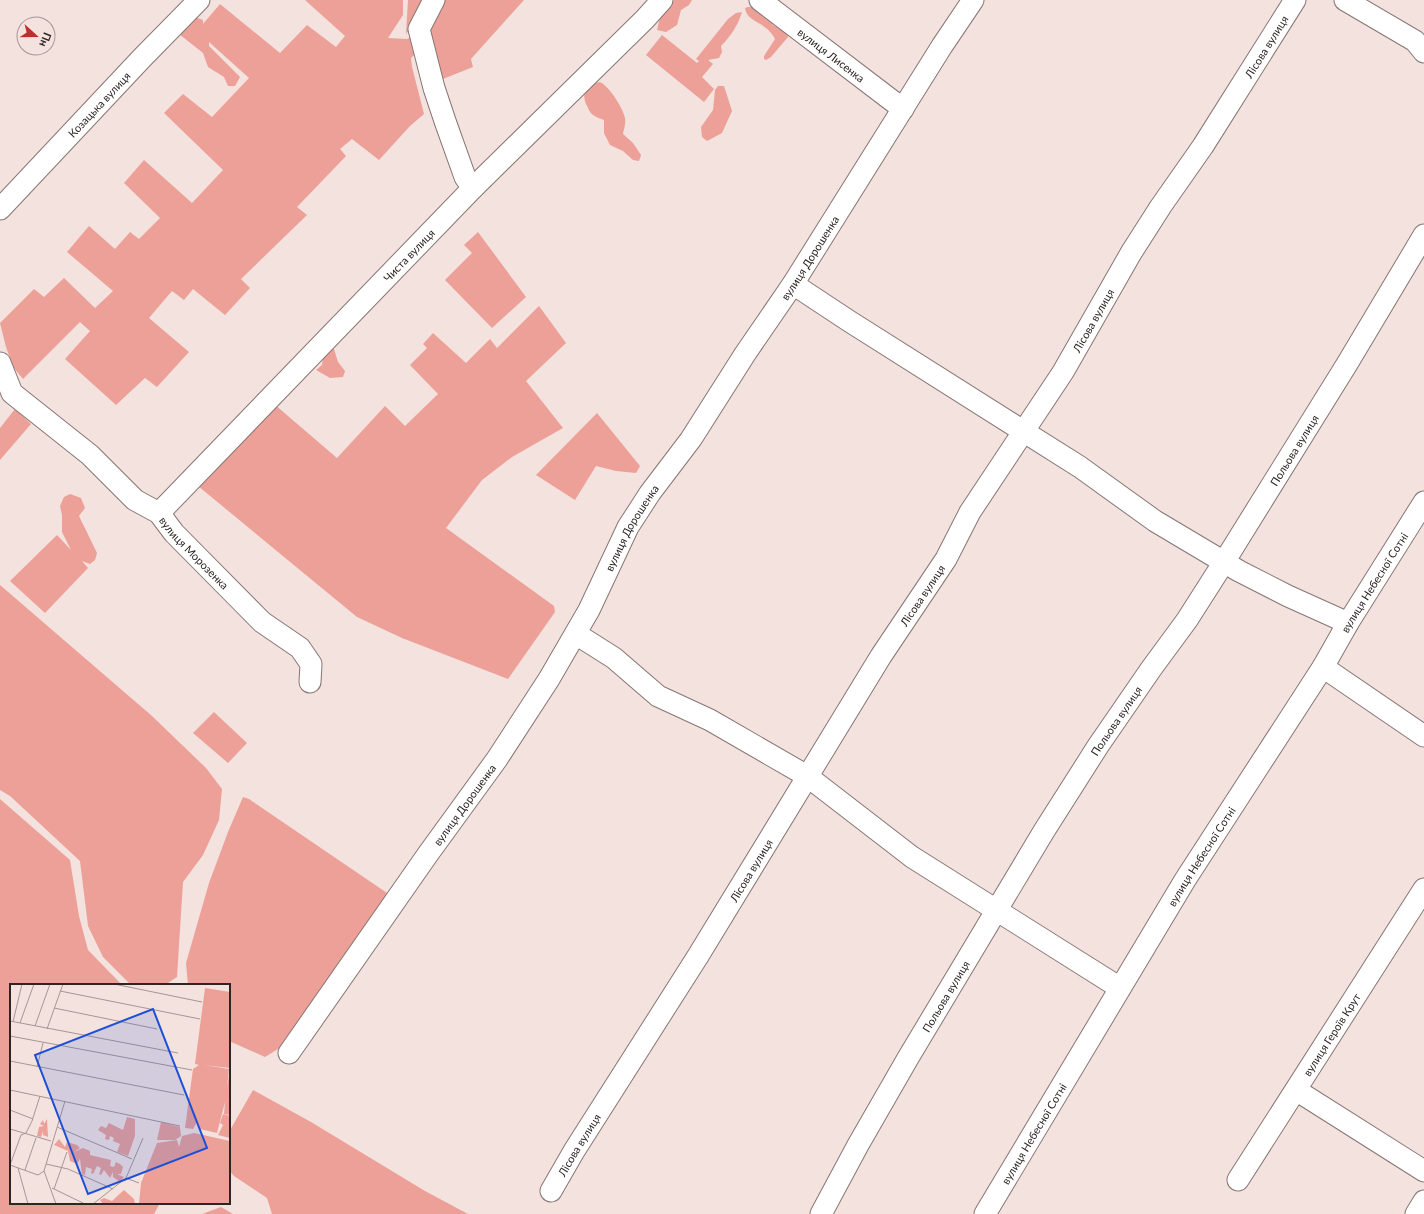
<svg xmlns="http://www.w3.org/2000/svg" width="1424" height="1214" viewBox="0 0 1424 1214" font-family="Lato,sans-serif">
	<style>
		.green { fill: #eca097 }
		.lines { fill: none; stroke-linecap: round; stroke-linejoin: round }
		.minor-casing { stroke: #867673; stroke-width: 23 }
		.minor { stroke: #fff; stroke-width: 21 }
		.labels { text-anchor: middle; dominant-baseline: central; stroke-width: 3.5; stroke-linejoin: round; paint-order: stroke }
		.street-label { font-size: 11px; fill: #2c2524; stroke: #f4e2df }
		.inset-road { fill: none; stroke: #a49694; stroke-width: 1 }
		.view { fill: #1d4ed8; fill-opacity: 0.15; stroke: #1d4ed8; stroke-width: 2 }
		.inset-edge { fill: none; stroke: #2c2524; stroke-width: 2 }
	</style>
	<rect width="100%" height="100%" fill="#f4e2df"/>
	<!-- green -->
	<g class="green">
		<polygon points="305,0 403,0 403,15 388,38 407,39 415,35 419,50 411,58 412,67 424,114 410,126 379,160 352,139 340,149 346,156 297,207 307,215 241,279 250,288 225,315 193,289 184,300 172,291 149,318 189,352 157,387 145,378 116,405 65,359 90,331 80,322 23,379 13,367 6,347 0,323 34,289 44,297 64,278 95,308 113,291 67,252 89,226 115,249 130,232 139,239 160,218 124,183 144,160 192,203 223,170 164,113 183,94 212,117 249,78 209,42 209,46 240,77 235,86 228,86 224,77 208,67 203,53 179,34 195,17 203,20 203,24 220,4 280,53 307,25 336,47 345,36"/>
		<polygon points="408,0 437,0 419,18 406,34"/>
		<polygon points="440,0 524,0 471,59 473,67 438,81 428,25"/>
		<polygon points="674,0 692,0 689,5 681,10 677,25 666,32 657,30 660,17"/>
		<path d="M 748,7 L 754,7 L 770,19 L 773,25 L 787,33 L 788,37 L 771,57 L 766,60 L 764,59 L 764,56 L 775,39 C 773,35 770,31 766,28 C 759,22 746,19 745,8 Z"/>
		<path d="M 742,12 C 738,25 731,36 721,46 L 722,52 L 719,58 L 708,60 L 713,64 L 702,77 L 714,89 L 704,102 L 646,55 L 662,35 L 697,63 L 699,61 L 696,59 L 728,19 L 736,13 Z"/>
		<path d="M 600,82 C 609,86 623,108 625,118 C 626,123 624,129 623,134 L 633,143 L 641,155 L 639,161 L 633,160 L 623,151 L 610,145 L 604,133 L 604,120 C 601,119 596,117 593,115 C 589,112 588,107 586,104 C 581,90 588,85 600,82 Z"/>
		<polygon points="718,86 724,86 732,111 722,133 707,141 702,137 701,127 713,110 715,90"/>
		<polygon points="478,232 526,297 492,328 445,280 472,253 464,245"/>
		<polygon points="539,306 566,343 526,381 563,428 512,457 482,480 446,528 554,606 555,612 508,679 402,638 357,617 198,486 274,404 337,458 385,406 405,426 438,394 410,365 427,348 423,344 433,333 466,363 490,339 497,348"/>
		<polygon points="328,347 334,349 338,362 345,371 343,377 330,378 316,370 322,365 323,355"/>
		<polygon points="15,409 31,424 0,460 0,428"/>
		<polygon points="597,413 640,466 636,473 616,471 596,466 575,500 536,475"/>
		<polygon points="70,494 81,498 85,508 79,516 97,553 95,560 90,564 82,561 88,568 45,613 10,581 57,535 71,550 62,532 62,515 60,506 64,497"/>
		<polygon points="0,585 152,716 206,768 222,789 219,820 203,855 183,882 177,977 165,985 131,985 103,957 88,926 80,861 10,796 0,790"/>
		<polygon points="214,712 247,743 228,763 193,733"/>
		<polygon points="243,797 249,799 390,895 286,1044 265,1057 229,1041 229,985 188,985 186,963 209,883 228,832"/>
		<polygon points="0,799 70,860 79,916 88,950 122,985 11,985 11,1203 160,1203 154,1214 0,1214"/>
		<polygon points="253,1090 311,1122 425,1191 468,1214 272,1214 267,1198 234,1176 229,1170 229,1132"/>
		<polygon points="221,1207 233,1214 202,1214"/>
	</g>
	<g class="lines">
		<defs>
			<g id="minor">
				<polyline points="434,0 419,29 434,88 445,121 465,177 473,188"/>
				<path id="s1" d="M 760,0 L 903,109"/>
				<polyline points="1345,0 1415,41 1424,52"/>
				<path id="s2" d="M 0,209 L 142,58 L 199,0"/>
				<polyline points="793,284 849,321 1080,467 1155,521 1239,571 1288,596 1348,623"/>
				<path id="s3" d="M 0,363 L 12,393 L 90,455 L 135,500 L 159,513 L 174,533 L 262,622 L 300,648 L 311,664 L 310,682"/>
				<path id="s4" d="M 159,513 L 473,188 L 645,19 L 662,0"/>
				<polyline points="576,634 614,658 658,696 710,720 807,776 912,857 1120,988"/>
				<polyline points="1323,667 1424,736"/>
				<path id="s5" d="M 289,1053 L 428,854 L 497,759 L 549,679 L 589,610 L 628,527 L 650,493 L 691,439 L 745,354 L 793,284 L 942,46 L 973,0"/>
				<polyline points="1296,1090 1424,1171"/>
				<path id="s6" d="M 1238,1180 L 1424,889"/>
				<path id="s7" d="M 551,1191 L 574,1151 L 698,956 L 881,656 L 946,559 L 970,512 L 1063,372 L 1131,253 L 1161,206 L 1203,146 L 1295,0"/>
				<path id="s8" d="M 821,1214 L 858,1145 L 908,1058 L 1044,831 L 1098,746 L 1151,669 L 1187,620 L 1224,562 L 1347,364 L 1424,235"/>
				<path id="s9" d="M 985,1214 L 1185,880 L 1323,667 L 1348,623 L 1424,502"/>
				<polyline points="1416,1214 1424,1201"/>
			</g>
		</defs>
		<!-- minor casing -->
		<use href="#minor" class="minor-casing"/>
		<!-- minor -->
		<use href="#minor" class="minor"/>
	</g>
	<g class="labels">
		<!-- street labels -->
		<g class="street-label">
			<text stroke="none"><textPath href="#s7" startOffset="1350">Лісова вулиця</textPath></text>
			<text stroke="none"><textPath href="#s1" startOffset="90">вулиця Лисенка</textPath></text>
			<text stroke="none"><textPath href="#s2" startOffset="144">Козацька вулиця</textPath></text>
			<text stroke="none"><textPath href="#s4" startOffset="359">Чиста вулиця</textPath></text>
			<text stroke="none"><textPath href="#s5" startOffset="952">вулиця Дорошенка</textPath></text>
			<text stroke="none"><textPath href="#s7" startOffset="1026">Лісова вулиця</textPath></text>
			<text stroke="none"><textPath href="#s8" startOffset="899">Польова вулиця</textPath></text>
			<text stroke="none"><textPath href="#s5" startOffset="628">вулиця Дорошенка</textPath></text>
			<text stroke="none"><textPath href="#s3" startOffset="276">вулиця Морозенка</textPath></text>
			<text stroke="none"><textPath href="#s9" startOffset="742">вулиця Небесної Сотні</textPath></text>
			<text stroke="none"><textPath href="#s7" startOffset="702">Лісова вулиця</textPath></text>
			<text stroke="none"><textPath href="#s8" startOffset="575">Польова вулиця</textPath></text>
			<text stroke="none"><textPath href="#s5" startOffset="304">вулиця Дорошенка</textPath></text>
			<text stroke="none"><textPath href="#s9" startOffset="418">вулиця Небесної Сотні</textPath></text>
			<text stroke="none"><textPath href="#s7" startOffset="378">Лісова вулиця</textPath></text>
			<text stroke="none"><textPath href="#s8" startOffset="251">Польова вулиця</textPath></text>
			<text stroke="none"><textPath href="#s6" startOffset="173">вулиця Героїв Крут</textPath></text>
			<text stroke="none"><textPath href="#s9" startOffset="94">вулиця Небесної Сотні</textPath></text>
			<text stroke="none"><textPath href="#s7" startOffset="54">Лісова вулиця</textPath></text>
		</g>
	</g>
	<!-- overview -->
	<g transform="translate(10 984)">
		<rect width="220" height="220" fill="#f4e2df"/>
		<path d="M 195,4 L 220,8 L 219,84 L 194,81 L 219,85 L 217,103 L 220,85 L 220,131 L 214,130 L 215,118 L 207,149 L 190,145 L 187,138 L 183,145 L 175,144 L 183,85 L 189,81 L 185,80 ZM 213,130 L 220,132 L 220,154 L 208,151 L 213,141 L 210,139 ZM 117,133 L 125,135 L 125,152 L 118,172 L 107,168 L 110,160 L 103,157 L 104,154 L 100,152 L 99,156 L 95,155 L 96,151 L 88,146 L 91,142 L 96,144 L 99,139 L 113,146 ZM 37,135 L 38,153 L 33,151 L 33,147 L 31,153 L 27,152 L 29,143 L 34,142 L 30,140 L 33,136 L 34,140 ZM 151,138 L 170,143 L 171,152 L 165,156 L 147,156 ZM 184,149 L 220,157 L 220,220 L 129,220 L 131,199 L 147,159 L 167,156 L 169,163 L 172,152 ZM 49,155 L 55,163 L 57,158 L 67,161 L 70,164 L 64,168 L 73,164 L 80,167 L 80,171 L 101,176 L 100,182 L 104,183 L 106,178 L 110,180 L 113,183 L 111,190 L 107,190 L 114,193 L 110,198 L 103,193 L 103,188 L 100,194 L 94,186 L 91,191 L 89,190 L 91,184 L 87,182 L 83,190 L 81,189 L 82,185 L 76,183 L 75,191 L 72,190 L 70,175 L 67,180 L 60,177 L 58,167 L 44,161 ZM 114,206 L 124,215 L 125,220 L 93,220 L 90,216 L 94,214 L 102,217 Z" fill="#eca097"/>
		<path class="inset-road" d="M 104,0 L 192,18M 50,7 L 190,35M 44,24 L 147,45M 0,37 L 168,69M 3,38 L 12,0M 10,39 L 24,0M 25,42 L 40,0M 37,45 L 53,0M 0,52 L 182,86M 0,77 L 174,111M 27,83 L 33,59M 0,106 L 170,142M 0,126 L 23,135M 47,143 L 122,175M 0,145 L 41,157M 36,180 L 58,185 L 103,205M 0,181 L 11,151 L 16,149 L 22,137 L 30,112M 0,181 L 28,191 L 34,187M 8,184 L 18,220M 15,186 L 26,154M 116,194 L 129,199M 42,204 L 75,220M 44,205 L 57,168M 46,220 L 34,187 L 55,117M 83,220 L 116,194 L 133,154"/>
		<path class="view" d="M 143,25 L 197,164 L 78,210 L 25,71 Z"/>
		<rect width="220" height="220" class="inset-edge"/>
	</g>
	<!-- north arrow -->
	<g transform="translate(36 36) rotate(111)"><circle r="19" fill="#f4e2df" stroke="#a49694"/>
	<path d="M0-3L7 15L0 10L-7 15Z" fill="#bd2f2c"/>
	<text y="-6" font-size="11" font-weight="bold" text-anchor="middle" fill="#2c2524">Пн</text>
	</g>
</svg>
